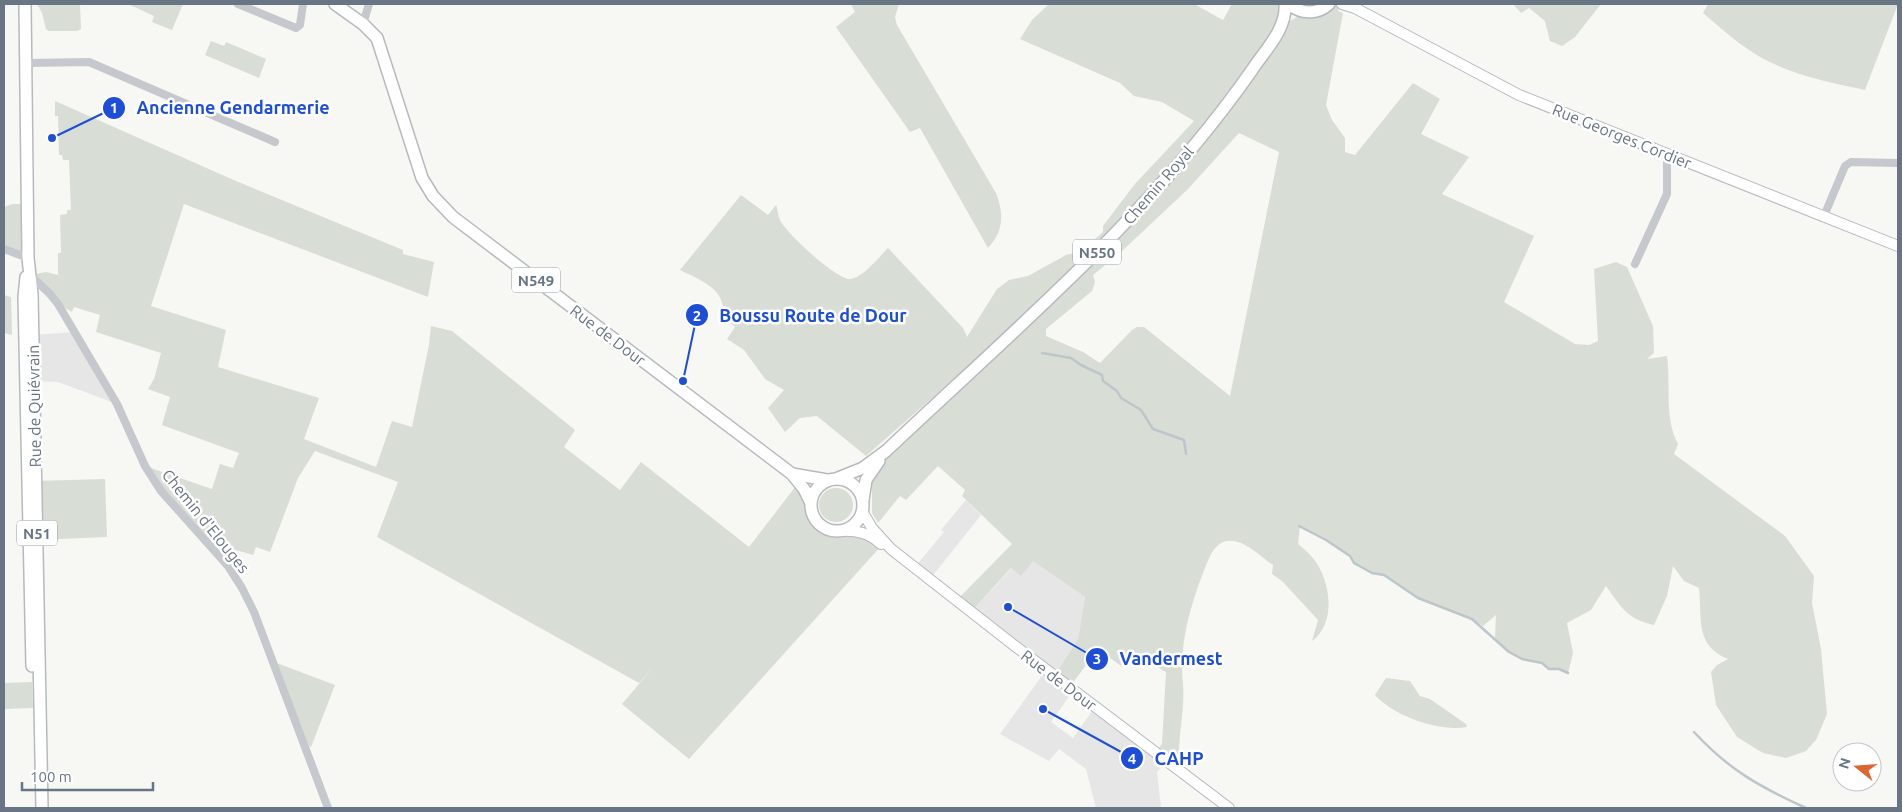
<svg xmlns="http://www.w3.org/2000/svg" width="1902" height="812" viewBox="0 0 1902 812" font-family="Ubuntu,sans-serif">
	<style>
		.built { fill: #e5e6e5 }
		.green { fill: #d8ded5; fill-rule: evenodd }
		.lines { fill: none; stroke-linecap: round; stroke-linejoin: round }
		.stream { stroke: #bdc6cb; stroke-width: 2.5 }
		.secondary-casing { stroke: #b5babe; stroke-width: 12 }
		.primary-casing { stroke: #b6babe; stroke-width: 14 }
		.street { stroke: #c5c8cc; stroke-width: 8 }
		.secondary { stroke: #fff; stroke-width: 10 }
		.primary { stroke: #fff; stroke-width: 11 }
		.labels { text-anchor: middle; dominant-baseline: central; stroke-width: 5; stroke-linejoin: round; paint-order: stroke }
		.shield { fill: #fff; stroke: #959ea9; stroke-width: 1 }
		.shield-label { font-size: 15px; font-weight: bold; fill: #677584 }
		.street-label { font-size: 16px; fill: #677584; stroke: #fff }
		.leader { fill: none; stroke: #1d4ed8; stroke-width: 2 }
		.callout-dot { fill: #1d4ed8; stroke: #fff; stroke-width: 2 }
		.mark-label { font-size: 15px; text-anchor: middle; font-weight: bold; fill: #fff }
		.callout-label { font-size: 18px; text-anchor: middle; font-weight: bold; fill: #1d4ed8; stroke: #fff; stroke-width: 5; stroke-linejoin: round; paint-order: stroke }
	</style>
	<rect width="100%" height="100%" fill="#f7f7f4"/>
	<!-- built -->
	<g class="built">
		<polygon points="75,332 117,404 58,382 34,381 33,335"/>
		<polygon points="966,500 981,515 930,579 915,567 944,532 941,530"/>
		<polygon points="1033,561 1085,597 1078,639 1054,676 1073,691 1051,722 1073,738 1095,707 1166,762 1157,772 1161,808 1096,808 1086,769 1059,749 1049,761 1000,734 1046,670 971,612 1012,568"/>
	</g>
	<!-- green -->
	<g class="green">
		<polygon points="37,4 80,4 81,29 77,31 49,31 46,29 42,13"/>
		<polygon points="128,4 183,4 172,30 152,22 154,16"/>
		<path d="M 851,4 L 899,4 L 895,17 L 897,25 L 996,193 C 1004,214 1004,231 988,248 L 920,128 L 910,132 L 836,27 L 855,12 Z"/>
		<path d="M 1049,4 L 1194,4 L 1223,20 L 1232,4 L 1285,4 L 1281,27 C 1300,14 1318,4 1341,4 L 1338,11 L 1343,13 L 1326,105 L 1332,120 L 1345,138 L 1345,152 L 1355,155 L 1413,83 L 1440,99 L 1421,134 L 1469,157 L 1442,194 L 1534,236 L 1504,302 L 1575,344 L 1589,345 L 1598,341 L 1594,269 L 1616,262 L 1627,267 L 1653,326 L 1654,353 L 1647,359 L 1667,356 C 1671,385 1664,418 1678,444 L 1674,454 L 1785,536 L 1814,576 L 1812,603 L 1821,649 L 1827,714 L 1816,740 L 1806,751 L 1786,758 L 1763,753 L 1737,737 L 1716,705 L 1711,672 L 1717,665 L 1728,659 C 1695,646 1702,619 1699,588 L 1684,581 L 1673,566 L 1667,596 L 1654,625 C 1627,619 1622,608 1606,586 L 1591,610 L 1567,623 L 1573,653 L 1568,673 L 1559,669 L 1549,669 C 1540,660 1531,663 1520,658 C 1510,653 1503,646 1495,638 L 1496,615 L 1483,626 L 1472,619 L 1418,598 L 1384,575 L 1372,573 L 1354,563 L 1350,556 L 1326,540 L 1300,526 L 1298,544 C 1303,548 1308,552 1312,557 C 1331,579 1337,623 1312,641 L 1318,620 L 1282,581 L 1272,574 L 1273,565 C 1261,557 1243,538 1227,541 C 1213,543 1208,561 1203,573 C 1189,610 1179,645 1183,685 C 1185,705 1179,732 1179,754 L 1178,759 L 1170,765 L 1155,753 L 1162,744 L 1166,672 L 1131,652 L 1121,666 L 1098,649 L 1069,688 L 1054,676 L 1078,639 L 1085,597 L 1033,561 L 1021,576 L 1011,568 L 971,612 L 957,600 L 1012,544 L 962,496 L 965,490 L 938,466 L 906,500 L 900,496 L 878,523 L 872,513 L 872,482 L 878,471 L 876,469 L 888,455 L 970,371 L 963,371 L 866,456 L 817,416 L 800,418 L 785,432 L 768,408 L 784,390 L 765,379 L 744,350 L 727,339 L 735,327 C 721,314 727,316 721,300 C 716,285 692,276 680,270 L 741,195 L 768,215 L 776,205 C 778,210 778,216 780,220 C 786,233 837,280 850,279 C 863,278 879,257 888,248 L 963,328 L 967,337 L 997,289 L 1009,280 L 1028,276 L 1066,255 L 1080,252 L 1103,232 L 1103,226 L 1134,185 L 1194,121 L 1162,102 L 1134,96 L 1120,83 L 1020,39 L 1032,20 ZM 1239,133 L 1279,152 L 1230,396 L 1144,327 L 1137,327 L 1132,330 L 1100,363 L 1083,352 L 1046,336 L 1046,329 L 1092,291 L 1095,282 L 1093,275 L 1121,252 L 1187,190 Z"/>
		<polygon points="1513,4 1601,4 1575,37 1562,46 1550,41 1545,21 1529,8 1521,13"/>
		<path d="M 1708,4 L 1898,4 L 1865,90 C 1833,83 1801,77 1772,63 C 1747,52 1724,31 1703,13 Z"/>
		<polygon points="211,41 224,46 226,42 266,59 259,78 205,55"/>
		<polygon points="55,101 236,181 403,250 403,254 434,262 428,297 184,204 151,306 226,330 218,367 319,398 304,439 376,467 392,421 412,427 429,345 431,326 452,331 575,430 564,447 620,490 641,462 749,547 799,482 810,501 813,516 818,523 833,531 855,530 882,545 689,759 622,704 655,665 639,683 377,537 398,482 315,451 298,478 270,552 256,547 253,555 219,545 214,551 145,466 212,489 220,464 233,468 239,453 162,425 170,397 148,389 154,379 161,353 96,332 100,315 74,307 72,312 58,304 30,275 46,272 58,275 58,253 61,253 60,215 67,214 67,210 71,210 69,160 63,160 62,155 59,155 58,116 55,116"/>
		<polygon points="12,204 27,204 28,258 4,249 4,207"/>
		<polygon points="4,295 11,297 12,335 4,333"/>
		<polygon points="105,479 107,537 37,540 36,481"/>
		<circle cx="836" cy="505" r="17"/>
		<polygon points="274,662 335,685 311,747 302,742"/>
		<path d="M 1386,678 L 1410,681 L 1420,696 L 1430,699 L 1466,724 L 1467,727 C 1438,732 1394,716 1375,695 Z"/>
		<polygon points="32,682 33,708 4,709 4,683"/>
	</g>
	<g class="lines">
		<!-- stream -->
		<g class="stream">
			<polyline points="1042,353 1071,358 1081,365 1102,375 1103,381 1117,391 1121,398 1141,410 1153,429 1184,440 1186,454"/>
			<polyline points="1299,526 1326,540 1350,556 1354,563 1372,573 1384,575 1418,598 1472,619 1509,652 1522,659 1542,663 1549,669 1559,669 1568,673"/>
			<path d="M 1694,732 C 1729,770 1760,787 1806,808"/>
		</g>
		<defs>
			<g id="secondary">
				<polyline points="1342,4 1355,8 1519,95 1898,246"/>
				<polyline points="862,511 872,528 891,549 1015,646 1229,808"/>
				<path d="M 841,531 C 857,530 869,533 881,544"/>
			</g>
			<g id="primary">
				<polyline points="25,4 28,258 32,294 42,808"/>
				<polyline points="335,4 363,24 377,38 422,178 433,196 453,217 792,474 804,489 810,501"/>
				<path d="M 1289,4 C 1301,14 1317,15 1329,4"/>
				<polyline points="26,277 24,297 32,666"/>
				<polyline points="792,474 827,480"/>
				<path d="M 838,478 L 863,468 L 886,451 C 1014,330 1151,215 1252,70 C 1265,50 1287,29 1285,4"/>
				<circle cx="837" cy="505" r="26"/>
				<polyline points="863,500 866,480 879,461"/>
			</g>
		</defs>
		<!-- secondary casing -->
		<use href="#secondary" class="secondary-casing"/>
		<!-- primary casing -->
		<use href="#primary" class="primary-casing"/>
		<!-- street -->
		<g class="street">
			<polyline points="238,4 296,28 300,25 303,4"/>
			<polyline points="363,24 369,4"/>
			<polyline points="26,63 89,62 275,142"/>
			<polyline points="1824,216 1845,166 1851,162 1898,163"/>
			<polyline points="4,249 28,258"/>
			<polyline points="1635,264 1667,194 1667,154"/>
			<polyline points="30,275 50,294 58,304 117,404 145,466 161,491 228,566 242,588 254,612 328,808"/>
		</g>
		<!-- secondary -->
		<use href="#secondary" class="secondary"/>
		<!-- primary -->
		<use href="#primary" class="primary"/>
	</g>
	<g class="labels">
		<!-- shield labels -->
		<g class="shield">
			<rect x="1073" y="239.5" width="48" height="25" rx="4"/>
			<rect x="512" y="267.5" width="48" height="25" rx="4"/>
			<rect x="17" y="520.5" width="40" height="25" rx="4"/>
		</g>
		<g class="shield-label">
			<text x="1097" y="252">N550</text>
			<text x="536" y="280">N549</text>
			<text x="37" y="533">N51</text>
		</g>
		<!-- street labels -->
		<g class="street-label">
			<text transform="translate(1622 136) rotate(22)">Rue Georges Cordier</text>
			<text transform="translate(1158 185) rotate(-49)">Chemin Royal</text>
			<text transform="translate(608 335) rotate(37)">Rue de Dour</text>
			<text transform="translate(34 406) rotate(-91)">Rue de Quiévrain</text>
			<text transform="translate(206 521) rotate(51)">Chemin d'Elouges</text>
			<text transform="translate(1059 680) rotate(37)">Rue de Dour</text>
		</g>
	</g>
	<!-- callouts -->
	<path class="leader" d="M52 138L114 108M683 381L697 315M1008 607L1097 659M1043 709L1132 758"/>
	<g class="callout-dot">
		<circle cx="52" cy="138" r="5"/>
		<circle cx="683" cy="381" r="5"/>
		<circle cx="1008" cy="607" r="5"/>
		<circle cx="1043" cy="709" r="5"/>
		<circle cx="114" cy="108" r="12"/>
		<circle cx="697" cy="315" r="12"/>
		<circle cx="1097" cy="659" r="12"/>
		<circle cx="1132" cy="758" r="12"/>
	</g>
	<g class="mark-label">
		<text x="114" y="113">1</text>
		<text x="697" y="321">2</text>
		<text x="1097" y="664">3</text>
		<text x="1132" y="764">4</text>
	</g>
	<g class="callout-label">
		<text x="233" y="114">Ancienne Gendarmerie</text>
		<text x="813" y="322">Boussu Route de Dour</text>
		<text x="1171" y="665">Vandermest</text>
		<text x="1179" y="765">CAHP</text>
	</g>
	<!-- border -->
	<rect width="1902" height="812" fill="none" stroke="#677584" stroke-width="10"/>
	<!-- north arrow -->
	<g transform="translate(1857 767) rotate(287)"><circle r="24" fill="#ffffff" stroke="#c2c8ce"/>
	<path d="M0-4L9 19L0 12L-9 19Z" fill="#dd652f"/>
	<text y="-8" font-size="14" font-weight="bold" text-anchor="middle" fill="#677584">N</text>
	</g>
	<!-- scale -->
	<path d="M22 782v8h131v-8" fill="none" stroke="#677584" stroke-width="2.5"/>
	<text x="30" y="782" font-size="15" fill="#677584" stroke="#ffffff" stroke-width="4" paint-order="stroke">100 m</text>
</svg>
